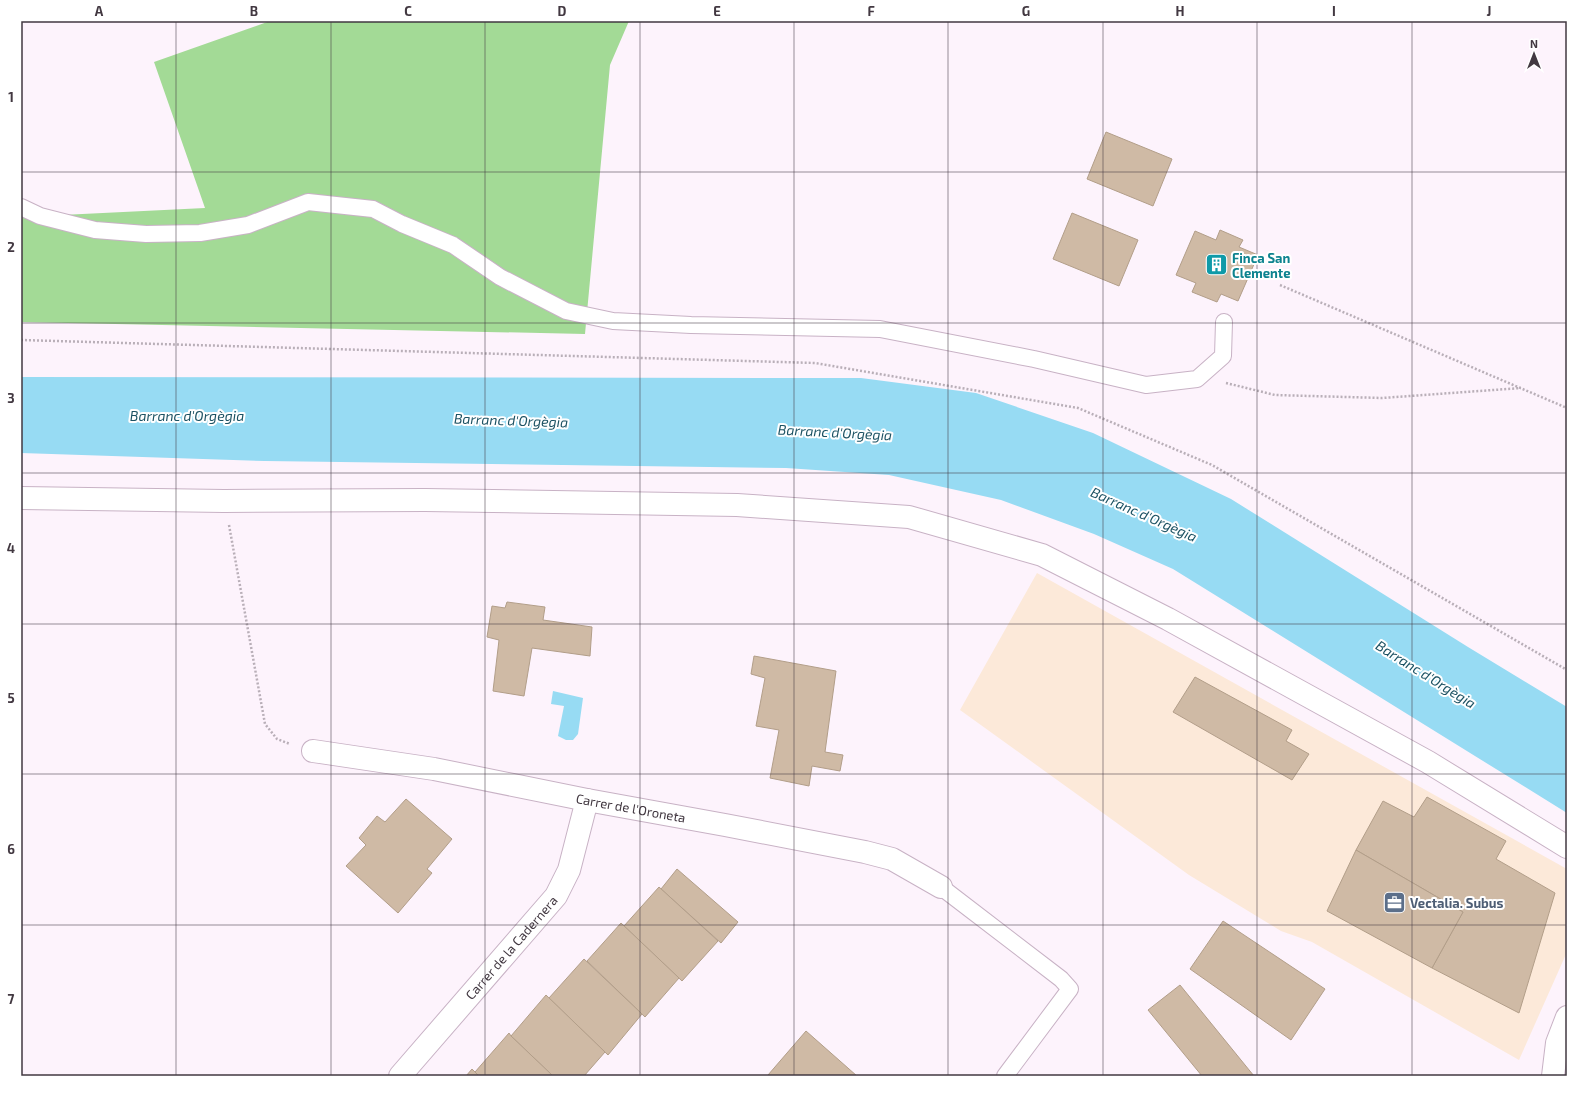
<svg xmlns="http://www.w3.org/2000/svg" width="1588" height="1097" viewBox="0 0 1588 1097" font-family="'Exo 2',sans-serif">
	<style>
		.industrial { fill: #fce9d9 }
		.green { fill: #a3da96 }
		.water { fill: #97dbf3 }
		.building { fill: #cfbaa5; stroke: #b29e89 }
		.lines { fill: none; stroke-linecap: round; stroke-linejoin: round }
		.service-casing { stroke: #c8b2c5; stroke-width: 18 }
		.minor-casing { stroke: #c8b2c5; stroke-width: 24 }
		.tertiary-casing { stroke: #c8b2c5; stroke-width: 24 }
		.path { stroke: #b9afb8; stroke-width: 2.5; stroke-dasharray: 2 2; stroke-linecap: butt }
		.service { stroke: #fff; stroke-width: 16 }
		.minor { stroke: #fff; stroke-width: 22 }
		.tertiary { stroke: #fff; stroke-width: 22 }
		.grid { fill: none; stroke: #423841; stroke-width: 1; stroke-opacity: 0.55 }
		.labels { text-anchor: middle; dominant-baseline: central; stroke-width: 4; stroke-linejoin: round; paint-order: stroke }
		.culture-label { font-size: 13px; font-weight: bold; fill: #0d838f; stroke: #fff; text-anchor: start }
		.street-label { font-size: 13px; fill: #423841; stroke: #fff }
		.service-label { font-size: 13px; font-weight: bold; fill: #4e5e75; stroke: #fff; text-anchor: start }
		.water-label { font-size: 14px; font-style: italic; fill: #1c5263; stroke: #fff }
		.neatline { fill: none; stroke: #423841; stroke-width: 1.5 }
		.grid-label { font-size: 13px; text-anchor: middle; font-weight: bold; fill: #423841 }
	</style>
	<rect width="100%" height="100%" fill="#fdf3fc"/>
	<!-- industrial -->
	<polygon class="industrial" points="1037,573 1567,869 1567,952 1519,1060 1312,942 1281,931 1189,875 960,710"/>
	<!-- green -->
	<polygon class="green" points="270,21 629,21 610,65 585,334 21,322 21,217 205,208 154,62"/>
	<!-- water -->
	<g class="water">
		<polygon points="21,377 861,378 976,393 1093,433 1231,499 1468,647 1567,707 1567,813 1173,569 1094,534 1001,500 889,475 786,468 265,461 21,453"/>
		<polygon points="553,691 583,698 578,734 573,740 566,740 558,736 564,706 551,704"/>
	</g>
	<!-- building -->
	<g class="building">
		<polygon points="1106,132 1172,159 1153,206 1087,179"/>
		<polygon points="1072,213 1138,240 1119,286 1053,259"/>
		<polygon points="1220,230 1243,240 1239,247 1258,255 1238,301 1221,294 1217,302 1192,292 1196,283 1176,275 1195,231 1216,240"/>
		<polygon points="507,602 545,607 543,620 592,627 590,656 532,648 524,696 493,691 499,640 487,637 492,606 505,608"/>
		<polygon points="754,656 836,671 825,752 843,755 840,771 812,766 809,786 770,778 779,730 756,726 765,678 751,674"/>
		<polygon points="1195,677 1292,730 1286,741 1309,754 1292,780 1173,712"/>
		<polygon points="1427,797 1506,841 1496,859 1555,893 1519,1013 1432,968 1463,912 1356,850 1383,801 1414,817"/>
		<polygon points="406,799 452,839 427,869 432,873 398,913 346,866 366,845 359,838 377,816 385,822"/>
		<polygon points="1356,850 1463,912 1432,968 1327,911"/>
		<polygon points="677,869 738,922 721,943 661,889"/>
		<polygon points="659,887 718,941 682,981 624,926"/>
		<polygon points="1223,921 1325,989 1291,1040 1190,969"/>
		<polygon points="621,923 679,978 645,1017 587,961"/>
		<polygon points="584,959 642,1014 608,1055 549,998"/>
		<polygon points="1180,985 1254,1076 1202,1076 1148,1010"/>
		<polygon points="546,995 605,1052 584,1076 553,1076 511,1036"/>
		<polygon points="806,1031 857,1076 770,1076 768,1075"/>
		<polygon points="509,1033 511,1036 553,1076 479,1076 475,1072"/>
		<polygon points="472,1069 479,1076 466,1076"/>
	</g>
	<g class="lines">
		<defs>
			<g id="service">
				<polyline points="21,207 40,216 95,230 146,234 200,233 248,225 308,202 373,209 402,224 453,245 500,277 566,311 613,321 691,325 880,329 1034,359 1146,385 1197,379 1223,356 1224,322"/>
				<polyline points="941,887 1061,979 1070,989 1005,1076"/>
			</g>
			<g id="minor">
				<polyline points="21,498 224,501 425,500 737,505 909,517 1042,555 1168,619 1428,762 1567,847"/>
				<path id="s1" d="M 313,751 L 434,769 L 587,800 L 725,825 L 865,852 L 892,859 L 941,887"/>
				<path id="s2" d="M 400,1076 L 556,896 L 569,870 L 587,800"/>
			</g>
			<polyline id="tertiary" points="1553,1076 1557,1043 1567,1017"/>
		</defs>
		<!-- service casing -->
		<use href="#service" class="service-casing"/>
		<!-- minor casing -->
		<use href="#minor" class="minor-casing"/>
		<!-- tertiary casing -->
		<use href="#tertiary" class="tertiary-casing"/>
		<!-- path -->
		<g class="path">
			<polyline points="1280,285 1567,408"/>
			<polyline points="21,340 815,363 1078,408 1212,465 1567,670"/>
			<polyline points="1226,383 1275,395 1382,398 1521,388"/>
			<polyline points="229,525 265,724 277,739 290,744"/>
		</g>
		<!-- service -->
		<use href="#service" class="service"/>
		<!-- minor -->
		<use href="#minor" class="minor"/>
		<!-- tertiary -->
		<use href="#tertiary" class="tertiary"/>
	</g>
	<!-- grid -->
	<path class="grid" d="M 176,21 L 176,1076M 331,21 L 331,1076M 485,21 L 485,1076M 640,21 L 640,1076M 794,21 L 794,1076M 948,21 L 948,1076M 1103,21 L 1103,1076M 1257,21 L 1257,1076M 1412,21 L 1412,1076M 21,172 L 1567,172M 21,323 L 1567,323M 21,473 L 1567,473M 21,624 L 1567,624M 21,774 L 1567,774M 21,925 L 1567,925"/>
	<!-- icons -->
	<defs>
		<symbol id="building-square" viewBox="-11 -11 22 22"><rect x="-9" y="-9" width="18" height="18" rx="4" fill="#0f9aa8" stroke="#fff"/><path d="M-4-6H4V6H1V3H-1V6H-4ZM-2.5-4.3h1.7v1.8h-1.7ZM.8-4.3h1.7v1.8H.8ZM-2.5-1h1.7V.8h-1.7ZM.8-1h1.7V.8H.8Z" fill="#fff"/></symbol>
		<symbol id="office-square" viewBox="-11 -11 22 22"><rect x="-9" y="-9" width="18" height="18" rx="4" fill="#5c6f8a" stroke="#fff"/><path d="M-6-3h4V-5.5h4V-3h4V5H-6ZM-1-4.5V-3h2v-1.5ZM-6 0V1H6V0Z" fill="#fff"/></symbol>
	</defs>
	<g fill-rule="evenodd">
		<use href="#building-square" x="1204" y="252" width="25" height="25"/>
		<use href="#office-square" x="1382" y="890" width="25" height="25"/>
	</g>
	<g class="labels">
		<!-- culture labels -->
		<g class="culture-label">
			<text x="1232" y="258">Finca San<tspan x="1232" dy="15">Clemente</tspan></text>
		</g>
		<!-- street labels -->
		<g class="street-label">
			<text stroke="none"><textPath href="#s1" startOffset="323">Carrer de l'Oroneta</textPath></text>
			<text stroke="none"><textPath href="#s2" startOffset="170">Carrer de la Cadernera</textPath></text>
		</g>
		<!-- service labels -->
		<g class="service-label">
			<text x="1410" y="903">Vectalia. Subus</text>
		</g>
		<!-- water labels -->
		<g class="water-label">
			<text x="187" y="415">Barranc d'Orgègia</text>
			<text transform="translate(511 420) rotate(2)">Barranc d'Orgègia</text>
			<text transform="translate(835 432) rotate(3)">Barranc d'Orgègia</text>
			<text transform="translate(1144 514) rotate(24)">Barranc d'Orgègia</text>
			<text transform="translate(1426 674) rotate(32)">Barranc d'Orgègia</text>
		</g>
	</g>
	<!-- border -->
	<rect width="1588" height="1097" fill="none" stroke="#ffffff" stroke-width="44"/>
	<!-- north arrow -->
	<g transform="translate(1534 54)" stroke="#ffffff" stroke-width="3" paint-order="stroke">
	<path d="M0-3L7 15L0 10L-7 15Z" fill="#423841"/>
	<text y="-6" font-size="11" font-weight="bold" text-anchor="middle" fill="#423841">N</text>
	</g>
	<rect x="22" y="22" width="1544" height="1053" class="neatline"/>
	<g class="grid-label">
		<text x="99" y="16">A</text>
		<text x="254" y="16">B</text>
		<text x="408" y="16">C</text>
		<text x="562" y="16">D</text>
		<text x="717" y="16">E</text>
		<text x="871" y="16">F</text>
		<text x="1026" y="16">G</text>
		<text x="1180" y="16">H</text>
		<text x="1334" y="16">I</text>
		<text x="1489" y="16">J</text>
		<text x="11" y="102">1</text>
		<text x="11" y="252">2</text>
		<text x="11" y="403">3</text>
		<text x="11" y="553">4</text>
		<text x="11" y="703">5</text>
		<text x="11" y="854">6</text>
		<text x="11" y="1004">7</text>
	</g>
</svg>
